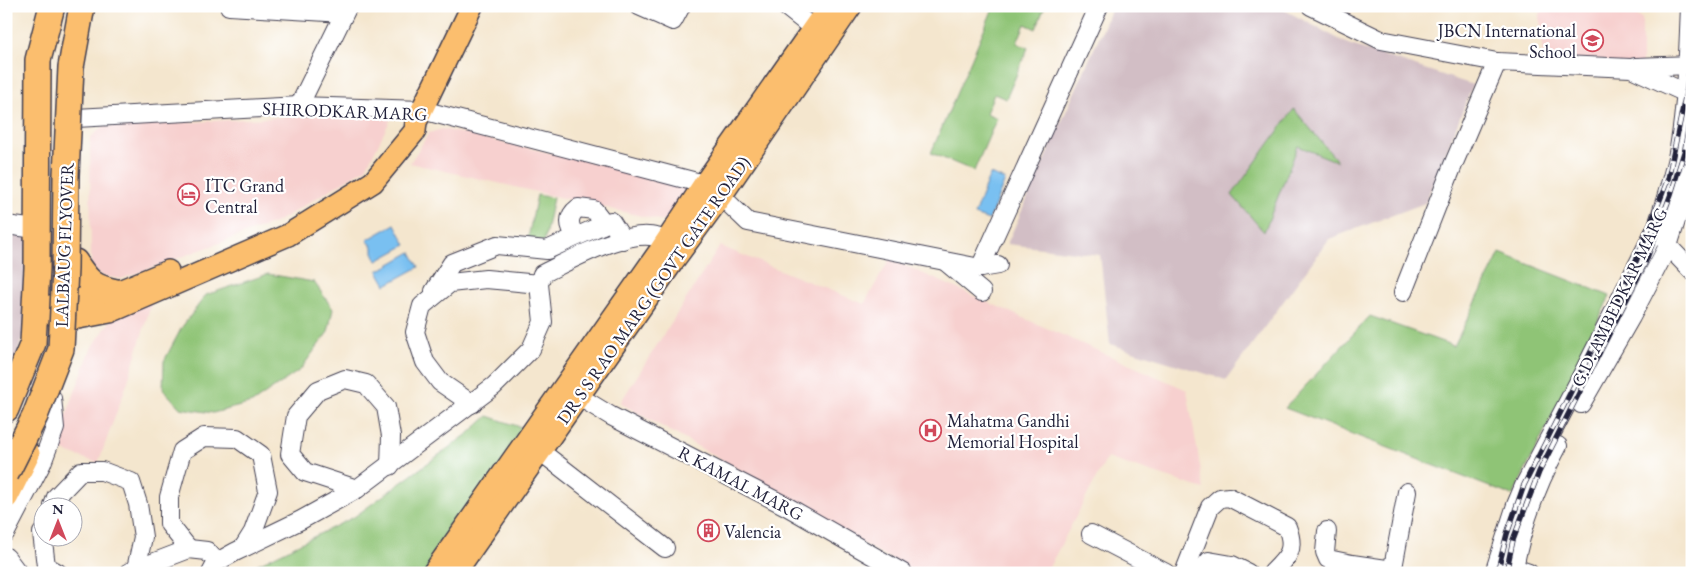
<svg xmlns="http://www.w3.org/2000/svg" width="1698" height="579" viewBox="0 0 1698 579" font-family="'EB Garamond',serif">
	<style>
		.built { fill: #f7d0cf }
		.industrial { fill: #d2bec5 }
		.green { fill: #8fc476; stroke: #587358 }
		.water { fill: #79c0f1; stroke: #4e7196 }
		.lines { fill: none; stroke-linecap: round; stroke-linejoin: round }
		.minor-casing { stroke: #423f51; stroke-width: 20 }
		.major-casing { stroke: #423f51; stroke-width: 24 }
		.highway-casing { stroke: #423f51; stroke-width: 28 }
		.minor { stroke: #fff; stroke-width: 18 }
		.major { stroke: #fbbe6e; stroke-width: 21 }
		.highway { stroke: #fbbe6e; stroke-width: 25 }
		.rail-casing { stroke: #22223b; stroke-width: 5.5 }
		.rail { stroke: #fff; stroke-width: 4; stroke-dasharray: 11; stroke-linecap: butt }
		.highway-bridge-casing { stroke: #423f51; stroke-width: 28; stroke-linecap: butt }
		.highway-bridge { stroke: #fbbe6e; stroke-width: 25 }
		.labels { text-anchor: middle; dominant-baseline: central; stroke-width: 4.5; stroke-linejoin: round; paint-order: stroke }
		.poi-label { font-size: 18px; fill: #22223b; stroke: #fff; text-anchor: start }
		.street-label { font-size: 18px; fill: #22223b; stroke: #fff }
	</style>
	<rect width="100%" height="100%" fill="#fff"/>
	<filter id="ink" filterUnits="userSpaceOnUse"><feTurbulence type="fractalNoise" baseFrequency=".02" numOctaves="2"/><feDisplacementMap in="SourceGraphic" scale="10" xChannelSelector="R" yChannelSelector="G"/><feConvolveMatrix kernelMatrix="1 2 1 2 8 2 1 2 1" color-interpolation-filters="sRGB"/></filter>
	<filter id="wash" filterUnits="userSpaceOnUse"><feTurbulence type="fractalNoise" baseFrequency=".0096" numOctaves="4" result="noise"/><feDisplacementMap in="SourceGraphic" scale="20" xChannelSelector="R" yChannelSelector="G"/><feGaussianBlur stdDeviation="1.12" result="paint"/><feColorMatrix in="noise" values="0 0 0 0 0 0 0 0 0 0 0 0 0 0 0 0 0 1.4 0 .05"/><feComposite in="paint" operator="in"/></filter>
	<g filter="url(#wash)">
		<rect width="100%" height="100%" fill="#f4e6ce"/>
		<!-- built -->
		<g class="built">
			<polygon points="1547,6 1585,6 1624,11 1642,18 1642,71 1543,63 1540,14"/>
			<polygon points="395,111 366,168 277,222 121,279 103,276 91,267 90,138 102,127"/>
			<polygon points="442,129 688,183 692,194 672,223 410,163 429,133"/>
			<polygon points="720,246 864,304 890,259 1187,390 1204,489 1107,458 1046,573 917,573 847,535 811,510 620,403"/>
			<polygon points="153,298 128,381 98,463 54,448 91,349 113,317"/>
		</g>
		<!-- industrial -->
		<g class="industrial">
			<polygon points="1113,6 1277,6 1348,44 1473,85 1425,203 1329,239 1226,380 1110,344 1100,255 1007,244"/>
			<polygon points="6,231 29,234 26,323 6,394"/>
		</g>
		<!-- green -->
		<g class="green">
			<polygon points="994,6 1045,6 1036,29 1025,24 1017,43 1028,48 1006,99 994,94 986,113 997,118 974,171 931,153"/>
			<polygon points="1294,109 1338,162 1298,146 1264,232 1232,195"/>
			<polygon points="537,195 553,198 544,242 528,238"/>
			<polygon points="1500,253 1610,296 1513,496 1285,408 1370,316 1454,346"/>
			<polygon points="268,274 314,282 333,309 328,332 300,370 252,403 213,413 180,408 163,389 164,361 182,327 206,295"/>
			<polygon points="488,416 532,431 427,573 267,573 248,569 354,517 469,433"/>
		</g>
		<!-- water -->
		<g class="water">
			<polygon points="990,174 1005,180 989,220 974,215"/>
			<polygon points="395,224 406,245 377,261 373,252 373,247 367,240"/>
			<polygon points="411,252 419,267 386,285 378,271"/>
		</g>
	</g>
	<g filter="url(#ink)">
		<g class="lines">
			<defs>
				<g id="minor">
					<polyline points="229,6 344,13"/>
					<polyline points="639,6 673,21 681,6"/>
					<polyline points="785,6 824,37"/>
					<polyline points="1311,6 1381,40 1497,62 1631,68 1686,93"/>
					<polyline points="1635,67 1692,65"/>
					<polyline points="299,106 348,6"/>
					<polyline points="76,118 299,106 422,110 704,184 721,196 748,222 980,268 998,265"/>
					<polyline points="6,225 36,229"/>
					<path d="M 577,236 C 568,227 567,216 578,208 L 594,210 L 601,219 L 602,225"/>
					<polyline points="1663,237 1668,246 1692,271"/>
					<polyline points="946,262 982,292"/>
					<polyline points="980,268 1099,6"/>
					<polyline points="434,291 452,263 497,245 547,250 611,221 623,240"/>
					<polyline points="1403,292 1453,165 1497,62"/>
					<polyline points="568,390 611,416 786,506 903,573"/>
					<polyline points="472,404 440,382 425,362 415,332 422,306 450,283 486,279 539,284"/>
					<polyline points="1581,404 1631,317 1668,246 1692,170"/>
					<polyline points="540,451 665,548"/>
					<polyline points="357,489 305,472 290,454 296,416 318,390 345,379 366,384 386,407 391,436 390,466"/>
					<polyline points="53,506 56,497 81,471 102,471 131,482 138,504 143,537 136,569"/>
					<polyline points="1327,531 1325,552 1328,559 1352,564 1393,570"/>
					<polyline points="6,532 42,463 55,428 52,398"/>
					<polyline points="42,533 46,566 58,573"/>
					<polyline points="1091,534 1166,573"/>
					<polyline points="189,549 169,524 169,497 182,451 204,437 237,438 261,455 268,491 253,532 243,548"/>
					<polyline points="6,557 18,573"/>
					<polyline points="1514,568 1529,573"/>
					<polyline points="129,572 189,549 207,551 217,562"/>
					<path d="M 211,573 L 217,562 L 235,552 L 301,520 L 357,489 L 494,386 L 531,349 L 543,322 L 539,284 L 542,274 C 571,260 636,222 666,241"/>
					<path d="M 1184,573 L 1210,507 L 1220,498 L 1229,497 L 1287,527 C 1296,550 1288,557 1272,573"/>
					<polyline points="1199,573 1209,561 1232,565 1248,573"/>
					<polyline points="1392,573 1407,492"/>
					<path d="M 1494,573 L 1516,505 L 1524,486 L 1580,379 L 1657,226 C 1665,201 1674,175 1679,148 C 1687,102 1688,54 1690,6"/>
					<path d="M 1513,573 C 1521,529 1536,486 1558,446"/>
				</g>
				<g id="major">
					<polyline points="47,307 74,300 107,296 168,271"/>
					<polyline points="35,310 73,319 110,312 288,235 373,182 415,131 416,122 472,6"/>
					<polyline points="433,573 659,252 704,184 829,6"/>
					<polyline points="455,573 674,260 721,196 851,6"/>
				</g>
				<g id="highway">
					<path d="M 75,262 C 88,282 93,287 116,292"/>
					<polyline points="6,409 33,343 37,268 38,60 52,6"/>
					<polyline points="6,496 27,454"/>
				</g>
			</defs>
			<!-- minor casing -->
			<use href="#minor" class="minor-casing"/>
			<!-- major casing -->
			<use href="#major" class="major-casing"/>
			<!-- highway casing -->
			<use href="#highway" class="highway-casing"/>
			<!-- minor -->
			<use href="#minor" class="minor"/>
			<!-- major -->
			<use href="#major" class="major"/>
			<!-- highway -->
			<use href="#highway" class="highway"/>
			<defs>
				<g id="rail">
					<polyline points="1497,573 1507,534 1524,485 1635,264 1668,179 1687,88 1692,46"/>
					<polyline points="1506,573 1513,540 1539,472 1645,263 1671,194 1685,149 1692,105"/>
				</g>
			</defs>
			<!-- rail casing -->
			<use href="#rail" class="rail-casing"/>
			<!-- rail -->
			<use href="#rail" class="rail"/>
			<defs>
				<polyline id="highway-bridge" points="6,474 35,416 61,349 65,269 66,175 71,67 82,6"/>
			</defs>
			<!-- highway-bridge casing -->
			<use href="#highway-bridge" class="highway-bridge-casing"/>
			<!-- highway-bridge -->
			<use href="#highway-bridge" class="highway-bridge"/>
		</g>
	</g>
	<!-- icons -->
	<defs>
		<symbol id="school-ring" viewBox="-11 -11 22 22"><circle r="9.5" fill="#fff" stroke="#d1495b" stroke-width="1.5"/><path d="M0-5L7-2L0 1L-7-2ZM-4 1L0 2.5L4 1V4Q0 6-4 4Z" fill="#d1495b"/></symbol>
		<symbol id="hotel-ring" viewBox="-11 -11 22 22"><circle r="9.5" fill="#fff" stroke="#d1495b" stroke-width="1.5"/><path d="M-6-4.5h1.5V1H6V5H4.5V3h-9V5H-6ZM-4 0a1.8 1.8 0 1 1 3.6 0ZM.5 0V-2.5h3Q6-2.5 6 0Z" fill="#d1495b"/></symbol>
		<symbol id="hospital-ring" viewBox="-11 -11 22 22"><circle r="9.5" fill="#fff" stroke="#d1495b" stroke-width="1.5"/><path d="M-5-5h3v3.5h4V-5h3V5h-3V1.5h-4V5h-3Z" fill="#d1495b"/></symbol>
		<symbol id="building-ring" viewBox="-11 -11 22 22"><circle r="9.5" fill="#fff" stroke="#d1495b" stroke-width="1.5"/><path d="M-4-6H4V6H1V3H-1V6H-4ZM-2.5-4.3h1.7v1.8h-1.7ZM.8-4.3h1.7v1.8H.8ZM-2.5-1h1.7V.8h-1.7ZM.8-1h1.7V.8H.8Z" fill="#d1495b"/></symbol>
	</defs>
	<g fill-rule="evenodd">
		<use href="#school-ring" x="1580" y="28" width="25" height="25"/>
		<use href="#hotel-ring" x="176" y="182" width="25" height="25"/>
		<use href="#hospital-ring" x="918" y="418" width="25" height="25"/>
		<use href="#building-ring" x="696" y="518" width="25" height="25"/>
	</g>
	<g class="labels">
		<!-- poi labels -->
		<g class="poi-label">
			<text x="1576" y="30" text-anchor="end">JBCN International<tspan x="1576" dy="21">School</tspan></text>
			<text x="205" y="185">ITC Grand<tspan x="205" dy="21">Central</tspan></text>
			<text x="947" y="420">Mahatma Gandhi<tspan x="947" dy="21">Memorial Hospital</tspan></text>
			<text x="724" y="531">Valencia</text>
		</g>
		<!-- street labels -->
		<g class="street-label">
			<text transform="translate(345 111) rotate(2)">SHIRODKAR MARG</text>
			<text transform="translate(64 245) rotate(-88)">LALBAUG FLYOVER</text>
			<text transform="translate(653 290) rotate(-55)">DR S S RAO MARG (GOVT GATE ROAD)</text>
			<text transform="translate(1619 297) rotate(-64)">G.D. AMBEDKAR MARG</text>
			<text transform="translate(741 483) rotate(28)">R KAMAL MARG</text>
		</g>
	</g>
	<!-- margin -->
	<rect width="1698" height="579" fill="none" stroke="#fff" stroke-width="25"/>
	<!-- north arrow -->
	<g transform="translate(58 522)"><circle r="24" fill="#ffffff" stroke="#a7a7b1"/>
	<path d="M0-4L9 19L0 12L-9 19Z" fill="#d1495b"/>
	<text y="-8" font-size="14" font-weight="bold" text-anchor="middle" fill="#22223b">N</text>
	</g>
</svg>
